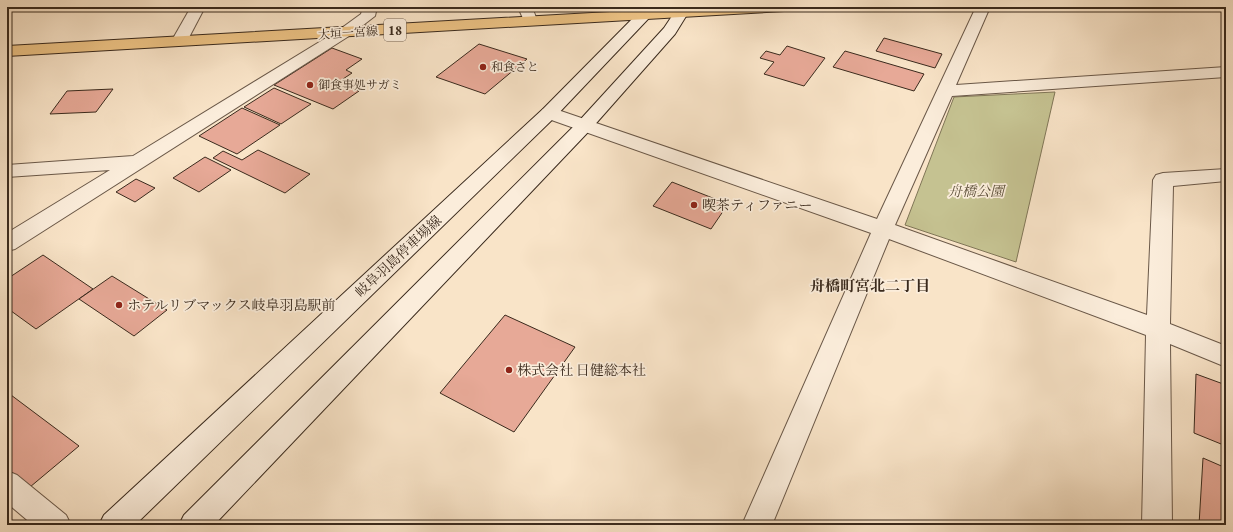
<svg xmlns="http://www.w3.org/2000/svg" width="1233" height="532" viewBox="0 0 1233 532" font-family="'EB Garamond','Noto Serif JP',serif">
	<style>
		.green { fill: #c5c291; stroke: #807657 }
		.building { fill: #e7a997; stroke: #3a2a1d }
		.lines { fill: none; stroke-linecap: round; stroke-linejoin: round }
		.minor-casing { stroke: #6a5848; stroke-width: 2 }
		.tertiary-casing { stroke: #6a5848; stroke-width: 2 }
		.secondary-casing { stroke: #3a2a1d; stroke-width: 2 }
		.primary-casing { stroke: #3a2a1d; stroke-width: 2 }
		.minor { fill: #fbeddb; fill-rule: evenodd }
		.tertiary { fill: #fbeddb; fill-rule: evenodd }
		.secondary { fill: #fbeddb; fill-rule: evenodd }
		.primary { fill: #ecc284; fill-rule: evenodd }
		.poi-dot { fill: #8f2418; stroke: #fbeddb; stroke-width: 1.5 }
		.labels { text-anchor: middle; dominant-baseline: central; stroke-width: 3.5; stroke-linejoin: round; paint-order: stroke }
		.far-street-label { font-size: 12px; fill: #3a2a1d; stroke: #fbeddb }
		.far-poi-label { font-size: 12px; fill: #3a2a1d; stroke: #fbeddb; text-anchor: start }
		.shield { fill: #fbeddb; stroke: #746456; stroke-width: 1 }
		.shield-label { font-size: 13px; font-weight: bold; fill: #3a2a1d }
		.park-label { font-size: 14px; font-style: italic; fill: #5d503a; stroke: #fbeddb }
		.poi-label { font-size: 14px; fill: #3a2a1d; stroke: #fbeddb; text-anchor: start }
		.street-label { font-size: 14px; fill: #3a2a1d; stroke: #fbeddb }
		.neighbourhood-label { font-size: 15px; font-weight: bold; fill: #3a2a1d; stroke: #fbeddb }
	</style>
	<rect width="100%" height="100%" fill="#f9e4c8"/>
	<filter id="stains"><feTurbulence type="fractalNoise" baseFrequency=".005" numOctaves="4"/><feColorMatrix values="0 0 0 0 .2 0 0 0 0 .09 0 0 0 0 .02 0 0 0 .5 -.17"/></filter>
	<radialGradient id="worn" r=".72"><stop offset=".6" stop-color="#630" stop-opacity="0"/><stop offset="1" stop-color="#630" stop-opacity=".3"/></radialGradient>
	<!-- green -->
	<polygon class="green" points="1055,92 1016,262 905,225 954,97"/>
	<!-- building -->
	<g class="building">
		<polygon points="884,38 942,54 935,68 876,51"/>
		<polygon points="479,44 527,59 485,94 436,77"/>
		<polygon points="787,46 825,58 804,86 764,74 774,62 760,58 766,51 780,55"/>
		<polygon points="332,48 362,59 346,70 352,73 337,83 359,91 333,109 274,85"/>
		<polygon points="845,51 924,74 914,91 833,67"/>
		<polygon points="274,88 311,104 281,124 244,107"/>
		<polygon points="113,89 96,112 50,114 67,91"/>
		<polygon points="242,108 280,125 237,154 199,136"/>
		<polygon points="258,150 310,174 285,193 213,158 223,151 242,160"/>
		<polygon points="205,157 231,170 199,192 173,178"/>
		<polygon points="136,179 155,188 135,202 116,192"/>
		<polygon points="672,182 728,204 711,229 653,206"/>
		<polygon points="43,255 93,289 36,329 7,308 7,279"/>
		<polygon points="112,276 167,310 134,336 79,299"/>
		<polygon points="505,315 575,347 514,432 440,393"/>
		<polygon points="1196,374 1226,385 1226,446 1194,433"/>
		<polygon points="7,392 79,446 30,487 7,468"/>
		<polygon points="1203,458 1226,468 1226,525 1199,525"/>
	</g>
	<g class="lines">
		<defs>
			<g id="minor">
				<polygon points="191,7 205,7 185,45 173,45 171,42"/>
				<polygon points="363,7 377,7 375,16 349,36 15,249 7,251 7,233 110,170 7,177 7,165 133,156 339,30 361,14"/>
				<polygon points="518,7 532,7 537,20 535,23 525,23"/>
				<polygon points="976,7 990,7 956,85 1226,67 1226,77 952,96 895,225 1147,315 1153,180 1156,175 1163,173 1226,169 1226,181 1173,186 1170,324 1226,346 1226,367 1170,344 1172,525 1142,525 1146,335 889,239 772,525 742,525 871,233 543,117 540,113 543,109 549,108 555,109 877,219"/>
				<polygon points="7,471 17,475 66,515 71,525 33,525 7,503"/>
			</g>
			<path id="tertiary" d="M 644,7 L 659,7 C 654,15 649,21 639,18 L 637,15 Z"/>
			<g id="secondary">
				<polygon points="681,9 686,10 688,13 675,34 591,129 214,525 179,525 184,515 579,121 664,28 676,10"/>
				<polygon points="644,11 649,12 651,15 649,18 555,117 135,525 99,525 104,515 543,109 639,12"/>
			</g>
			<polygon id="primary" points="698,7 791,7 789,10 784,11 7,56 7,46"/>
		</defs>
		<!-- minor casing -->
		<use href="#minor" class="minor-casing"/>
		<!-- tertiary casing -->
		<use href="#tertiary" class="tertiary-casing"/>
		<!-- secondary casing -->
		<use href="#secondary" class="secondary-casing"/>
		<!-- primary casing -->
		<use href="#primary" class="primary-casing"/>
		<!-- minor -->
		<use href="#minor" class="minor"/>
		<!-- tertiary -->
		<use href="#tertiary" class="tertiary"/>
		<!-- secondary -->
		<use href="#secondary" class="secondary"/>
		<!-- primary -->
		<use href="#primary" class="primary"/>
	</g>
	<!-- markers -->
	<g class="poi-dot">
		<circle cx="483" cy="67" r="4"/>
		<circle cx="310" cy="85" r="4"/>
		<circle cx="694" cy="205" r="4"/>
		<circle cx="119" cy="305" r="4"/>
		<circle cx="509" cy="370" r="4"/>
	</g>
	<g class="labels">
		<!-- far-street labels -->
		<g class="far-street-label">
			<text transform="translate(348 33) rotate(-4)">大垣一宮線</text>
		</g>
		<!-- far-poi labels -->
		<g class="far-poi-label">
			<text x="491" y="67">和食さと</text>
			<text x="318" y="85">御食事処サガミ</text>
		</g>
		<!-- shield labels -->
		<rect class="shield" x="384" y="19" width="22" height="22" rx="3"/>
		<g class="shield-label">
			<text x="395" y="30">18</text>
		</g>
		<!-- park labels -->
		<g class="park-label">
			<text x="976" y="191">舟橋公園</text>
		</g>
		<!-- poi labels -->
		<g class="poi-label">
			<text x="702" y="205">喫茶ティファニー</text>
			<text x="127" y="305">ホテルリブマックス岐阜羽島駅前</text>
			<text x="517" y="370">株式会社 日健総本社</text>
		</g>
		<!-- street labels -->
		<g class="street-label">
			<text transform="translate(398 256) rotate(-43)">岐阜羽島停車場線</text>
		</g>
		<!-- neighbourhood labels -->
		<g class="neighbourhood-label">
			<text x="870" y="285">舟橋町宮北二丁目</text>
		</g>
	</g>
	<!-- margin -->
	<rect width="1233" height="532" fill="none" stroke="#f9e4c8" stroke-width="24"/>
	<rect x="8" y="8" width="1217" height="516" fill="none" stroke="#3a2a1d" stroke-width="2"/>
	<rect x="12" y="12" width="1209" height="508" fill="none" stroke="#3a2a1d"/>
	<rect width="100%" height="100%" filter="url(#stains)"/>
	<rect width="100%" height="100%" fill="url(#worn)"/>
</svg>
